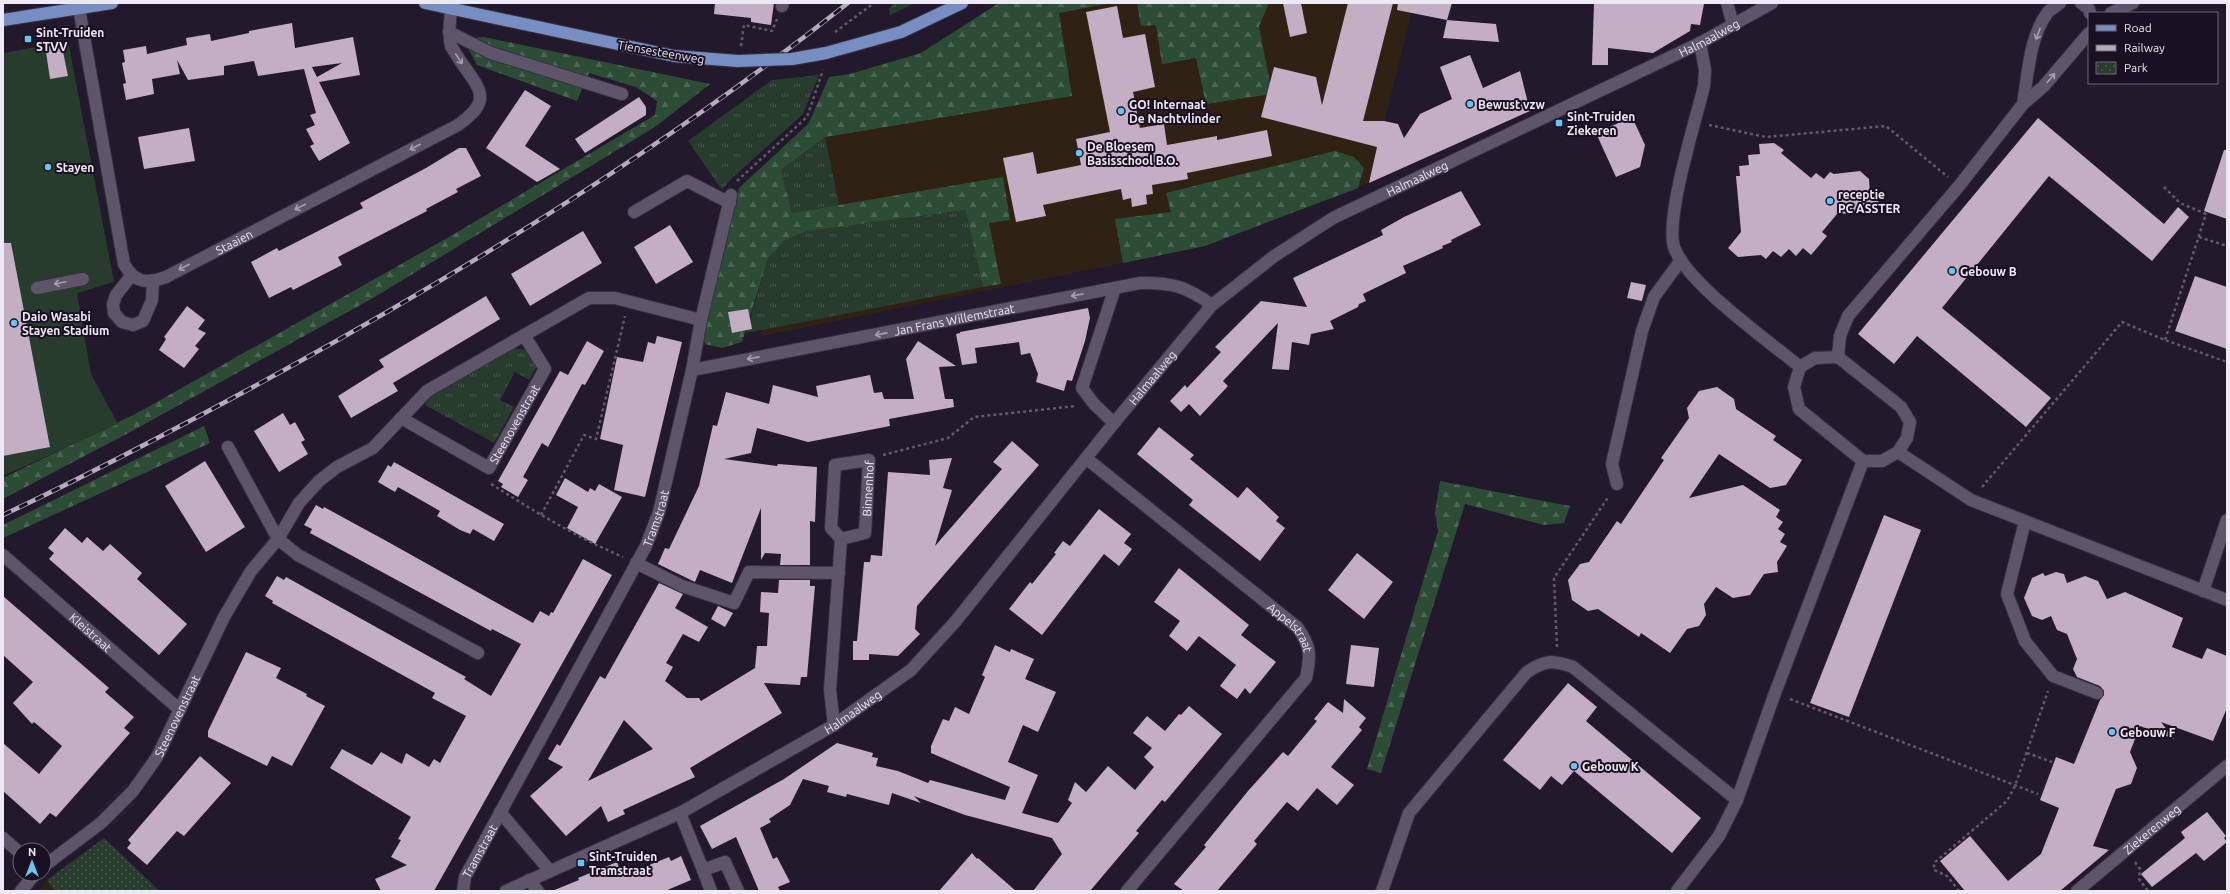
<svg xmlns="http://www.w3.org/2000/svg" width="2230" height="894" viewBox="0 0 2230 894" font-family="Ubuntu,sans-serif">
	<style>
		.education { fill: #2f2215 }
		.grass { fill: url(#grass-tufts) }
		.forest { fill: url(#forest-firs) }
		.park { fill: url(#park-dots) }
		.pitch { fill: #273c2d }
		.building { fill: #c3aec3; fill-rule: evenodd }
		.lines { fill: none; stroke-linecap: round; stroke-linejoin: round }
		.minor-casing { stroke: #383241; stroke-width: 14 }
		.major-casing { stroke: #383241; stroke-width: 14 }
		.path { stroke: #625a6b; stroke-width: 2.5; stroke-dasharray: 3 3; stroke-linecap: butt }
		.minor { stroke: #5e556b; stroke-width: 12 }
		.major { stroke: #778ec3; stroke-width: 12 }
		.rail-casing { stroke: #b2acbb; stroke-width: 4.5 }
		.rail { stroke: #191022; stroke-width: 3; stroke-dasharray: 9; stroke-linecap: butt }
		.major-bridge-casing { stroke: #383241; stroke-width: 14; stroke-linecap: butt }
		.major-bridge { stroke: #778ec3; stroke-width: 12 }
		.oneway { stroke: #a69fb0 }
		.poi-dot { fill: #67c4f0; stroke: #191022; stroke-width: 1.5 }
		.labels { text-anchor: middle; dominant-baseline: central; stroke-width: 4; stroke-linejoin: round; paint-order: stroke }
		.poi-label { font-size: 12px; font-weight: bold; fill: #eee9f6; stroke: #191022; text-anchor: start }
		.street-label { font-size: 12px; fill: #eee9f6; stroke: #191022 }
	</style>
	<defs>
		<pattern id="grass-tufts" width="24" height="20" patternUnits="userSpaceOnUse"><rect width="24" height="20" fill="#273c2d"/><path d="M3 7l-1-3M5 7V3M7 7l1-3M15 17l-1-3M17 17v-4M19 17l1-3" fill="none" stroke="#47584c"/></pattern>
		<pattern id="forest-firs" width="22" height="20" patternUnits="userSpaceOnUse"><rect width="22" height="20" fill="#2d4c36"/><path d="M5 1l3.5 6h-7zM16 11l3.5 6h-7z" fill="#4c6654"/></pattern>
		<pattern id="park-dots" width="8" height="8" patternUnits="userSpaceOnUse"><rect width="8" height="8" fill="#273c2d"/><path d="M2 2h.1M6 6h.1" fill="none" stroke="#47584c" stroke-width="1.8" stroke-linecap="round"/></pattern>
	</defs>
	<rect width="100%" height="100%" fill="#22192c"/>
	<!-- education -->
	<g class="education">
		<polygon points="1050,3 1414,3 1369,183 1205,246 762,336 751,281 743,188 815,124"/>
		<polygon points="47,880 55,891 39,891"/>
	</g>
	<!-- grass -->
	<g class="grass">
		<polygon points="894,3 915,3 890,15 889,9"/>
		<polygon points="819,75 803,114 732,178 722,190 688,141 772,80"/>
		<polygon points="825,137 839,205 792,213 781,170"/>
		<polygon points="967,210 983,287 746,333 768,258 784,241 807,231"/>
		<polygon points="510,348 526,350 537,366 529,380 515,372 500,400 514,407 494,443 425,405 431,395"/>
	</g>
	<!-- forest -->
	<g class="forest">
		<polygon points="999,3 1111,3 1059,13 1072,96 825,137 781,170 792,213 1003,177 1010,220 989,223 1001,284 983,287 966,210 807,231 784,241 768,258 742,342 722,348 705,344 703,333 739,188 809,123 829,77 850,74 921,53"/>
		<polygon points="1137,3 1269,3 1259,26 1272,94 1206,104 1196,58 1162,64 1156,25 1141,26"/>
		<polygon points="484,37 710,84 655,127 373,298 134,430 3,499 3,478 141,411 449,237 655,115 657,101 636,87 589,73 577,101 477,65 465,43 471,38"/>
		<polygon points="1335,151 1354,157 1364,168 1358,188 1205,246 1123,263 1115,219 1171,212 1166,193"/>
		<polygon points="204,426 210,443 3,538 3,525"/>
		<polygon points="1440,481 1570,506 1564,523 1544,525 1465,504 1381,773 1367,769 1438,531 1435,513"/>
	</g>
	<!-- park -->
	<polygon class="park" points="104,838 160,891 55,891 47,880"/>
	<!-- pitch -->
	<polygon class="pitch" points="68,41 114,282 77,293 91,374 118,424 3,476 3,53"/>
	<!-- building -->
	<g class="building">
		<polygon points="715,3 774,3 771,25 751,22 751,18 714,14"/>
		<polygon points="1283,3 1301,3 1307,33 1290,37"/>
		<polygon points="1348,3 1393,3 1363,121 1384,121 1398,124 1404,138 1420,114 1452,99 1440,67 1470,55 1483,88 1520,71 1530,111 1369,183 1377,147 1261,117 1274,67 1316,77 1322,105"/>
		<polygon points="1398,3 1452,3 1447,20 1397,10"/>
		<polygon points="1594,3 1704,3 1704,4 1700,25 1691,24 1690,31 1653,53 1608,48 1608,65 1592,65"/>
		<polygon points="1117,6 1123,38 1145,34 1155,87 1133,92 1140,128 1164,124 1167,145 1217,136 1217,140 1267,130 1272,156 1187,173 1188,179 1152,185 1153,194 1146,195 1147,204 1132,207 1131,198 1123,200 1121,189 1043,205 1046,216 1016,222 1003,158 1033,152 1037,174 1081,165 1076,139 1110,132 1086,12"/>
		<polygon points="1447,20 1496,24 1499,42 1443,38"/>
		<path d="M 292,23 L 295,48 L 353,37 L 360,75 L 319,82 L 350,143 L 319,161 L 310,146 L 314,144 L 306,129 L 315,125 L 310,115 L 316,113 L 304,69 L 258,76 L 254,61 L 224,66 L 224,75 L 188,80 L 177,60 L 180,74 L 152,79 L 154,94 L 126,100 L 123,84 L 126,83 L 122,63 L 125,62 L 123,50 L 146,46 L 147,54 L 187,45 L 186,38 L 210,34 L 211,41 L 249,33 L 249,31 ZM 342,63 L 317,77 L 312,67 Z"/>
		<polygon points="61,42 68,76 50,79 45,45"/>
		<polygon points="525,90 551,106 525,146 560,169 537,182 486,148"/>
		<polygon points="639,97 646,107 646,115 585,153 575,139"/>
		<polygon points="1632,117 1645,145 1640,167 1616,177 1596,133"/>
		<polygon points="2038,118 2164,224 2178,207 2189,217 2152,261 2049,176 1942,308 2051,398 2026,427 1917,336 1894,364 1858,334"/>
		<polygon points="189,128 195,161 144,169 138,137"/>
		<polygon points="1774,143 1784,150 1781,153 1811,178 1816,173 1824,179 1830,172 1834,174 1860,171 1869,179 1870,194 1881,204 1874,212 1837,214 1822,232 1827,236 1811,255 1803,248 1796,256 1789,249 1781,257 1773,251 1766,259 1761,255 1738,257 1728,248 1741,232 1736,176 1740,176 1739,166 1749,165 1748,155 1760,154 1759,144"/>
		<polygon points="459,148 466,148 481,176 456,189 458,192 426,209 427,211 338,257 342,265 293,290 291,287 269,298 251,262 277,248 279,251 363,208 360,203 426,168"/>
		<polygon points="2224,150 2227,150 2227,219 2204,211"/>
		<polygon points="1461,191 1481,225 1451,240 1452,242 1442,246 1443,248 1403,266 1406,273 1363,294 1366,301 1359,304 1358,307 1330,321 1334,329 1311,334 1309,345 1292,342 1289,370 1272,369 1278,323 1223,381 1228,386 1200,416 1189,404 1181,412 1170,401 1185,385 1187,388 1221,352 1215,347 1261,301 1307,307 1293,278 1383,235 1381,230 1404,217"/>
		<polygon points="670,225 693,262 656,284 634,247"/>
		<polygon points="583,231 602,263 530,306 511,274"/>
		<polygon points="3,243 11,243 50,447 3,456"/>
		<polygon points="2195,276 2227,287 2227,349 2175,331"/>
		<polygon points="1631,282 1646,285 1642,301 1627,298"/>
		<polygon points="486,296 500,319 393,383 398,391 351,418 338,396 384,367 379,360"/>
		<polygon points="187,306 205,320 198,329 206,333 195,346 199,349 184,368 159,350 166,339 164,337"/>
		<polygon points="1088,308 1090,318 1085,341 1072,381 1067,380 1064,391 1036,382 1038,374 1030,353 1021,355 1019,342 975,348 977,363 962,365 956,334 960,333 960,332"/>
		<polygon points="748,309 752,329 732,333 728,312"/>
		<polygon points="657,336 682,342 645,497 614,490 623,445 600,439 617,357 643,362 648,342 655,344"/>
		<polygon points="587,341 604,351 585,385 582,384 548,447 542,443 523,477 528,480 518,497 501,487 503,484 498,481 560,371 568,375"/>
		<polygon points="918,341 956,366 939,367 945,399 953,399 954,407 889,419 890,426 808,442 757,428 751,453 724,459 777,466 778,464 817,467 815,522 810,521 810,565 780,565 781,554 765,553 761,560 761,508 732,583 700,570 695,582 658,564 665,548 669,549 699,486 713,425 717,426 726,392 769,404 773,385 818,397 816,386 870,375 874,393 882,392 884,399 914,399 906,359"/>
		<polygon points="1717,387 1734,399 1736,409 1776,436 1773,440 1802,460 1786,485 1770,488 1719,454 1689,498 1743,485 1780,510 1776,517 1783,522 1778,529 1785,534 1780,542 1787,546 1777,562 1778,572 1764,574 1750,595 1733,598 1716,587 1704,604 1706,615 1699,626 1687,629 1670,653 1641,633 1639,637 1598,609 1588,611 1572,600 1568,580 1580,564 1589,562 1617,521 1621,524 1664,460 1661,458 1689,418 1687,408 1699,391"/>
		<polygon points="283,413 290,425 295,422 305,440 301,442 308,454 279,472 254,431"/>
		<polygon points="1159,427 1194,455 1190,459 1238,498 1247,487 1279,517 1276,521 1285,528 1260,561 1189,505 1193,500 1137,454"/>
		<polygon points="1012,441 1039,465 917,606 915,629 920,634 898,656 869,654 869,660 853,660 853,641 857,641 864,562 870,562 871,555 882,556 888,472 930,475 929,460 952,458 943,488 952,490 935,546 1002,469 993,462"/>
		<polygon points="205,461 245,527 206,552 165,486"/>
		<polygon points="394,462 504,524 494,541 473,529 470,534 460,530 437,516 440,511 398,487 395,492 378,482 388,465 391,467"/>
		<polygon points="565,478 588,492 590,488 595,491 599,484 622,497 595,544 567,528 578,507 556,495"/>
		<polygon points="316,505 323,509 324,507 390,543 533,623 540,611 549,616 551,612 553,613 583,559 612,575 434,891 381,891 375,879 407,865 391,857 401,840 398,839 411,817 330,768 342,749 372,765 381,752 402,764 406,753 429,767 434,759 440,763 466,716 432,698 435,693 272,603 273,601 265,596 277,576 284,580 286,577 466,677 464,679 491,696 521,644 492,629 491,631 310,533 312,529 304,525"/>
		<polygon points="1099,509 1131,534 1124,543 1132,549 1119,566 1104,554 1042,635 1009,609 1030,582 1032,584 1056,554 1054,553 1063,541 1070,546"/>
		<polygon points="1884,515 1921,530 1849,717 1810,703"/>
		<polygon points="65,528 82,543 87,537 103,551 110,544 142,573 137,579 187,624 159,655 49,559 54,553 48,548"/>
		<polygon points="1357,553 1393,582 1364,619 1328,590"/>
		<polygon points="1179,568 1249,625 1241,635 1276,662 1250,694 1245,688 1237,699 1220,686 1236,665 1199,636 1187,651 1169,636 1180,621 1154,602"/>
		<polygon points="2056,572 2064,574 2067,583 2085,576 2098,581 2107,599 2125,592 2183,618 2172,647 2202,659 2207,648 2227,656 2227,708 2213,741 2161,722 2174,739 2140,726 2130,752 2137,768 2131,784 2116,789 2093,846 2109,850 2060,891 1965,891 1940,861 1970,836 2008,881 2041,854 2059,808 2040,800 2056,757 2074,764 2100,700 2104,695 2104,691 2100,686 2077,677 2073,669 2077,659 2067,634 2057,630 2051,616 2042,620 2032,616 2024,598 2032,578 2043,573 2045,576"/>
		<path d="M 779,580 L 810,580 L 810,586 L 815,586 L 807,677 L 801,677 L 800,685 L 764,683 L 782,713 L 690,768 L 695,777 L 623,810 L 625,814 L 608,822 L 601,806 L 566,836 L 530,796 L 563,767 L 548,759 L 557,744 L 560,746 L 600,676 L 605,679 L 659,583 L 683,594 L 675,608 L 708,627 L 699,642 L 683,634 L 666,663 L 673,667 L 665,681 L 687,698 L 699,698 L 701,701 L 755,668 L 757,646 L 767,646 L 769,613 L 760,612 L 761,592 L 778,593 ZM 624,720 L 653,749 L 588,781 Z"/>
		<polygon points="3,596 109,688 105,692 134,717 124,728 130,733 87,782 56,817 50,813 40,824 3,791 3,743 39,774 62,746 34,722 32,724 13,703 33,682 3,655"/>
		<polygon points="718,606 733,613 725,627 711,619"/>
		<polygon points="995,645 1010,652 1011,649 1034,659 1025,679 1056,692 1038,732 1023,725 1008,762 1038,775 1022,813 1058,823 1072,803 1068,800 1075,782 1086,792 1108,766 1135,790 1154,767 1144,757 1152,748 1133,733 1147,716 1165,731 1179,714 1181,715 1189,706 1222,734 1165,802 1162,800 1136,831 1139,833 1090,891 1033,891 1062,854 1052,838 965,815 914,796 921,803 892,793 889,805 847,794 846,797 827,792 829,786 803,779 790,805 769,819 771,822 760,828 773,859 777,857 790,882 778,887 780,891 759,891 736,837 712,849 700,826 784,779 837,743 873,753 872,757 878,758 876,766 898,771 928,783 930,780 1005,800 1010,787 931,753 931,746 943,719 949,721 955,707 969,714 985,677 982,675"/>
		<polygon points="1351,645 1379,648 1374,687 1346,684"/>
		<polygon points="246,652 281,668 276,678 307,694 306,696 325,706 292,766 272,756 267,766 208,737 208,731"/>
		<polygon points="1568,683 1597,707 1586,721 1701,818 1672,853 1574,771 1562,785 1551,776 1540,790 1503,760"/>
		<polygon points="1344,699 1366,718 1359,727 1362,730 1331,767 1354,785 1337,805 1317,788 1298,811 1287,802 1254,841 1257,844 1217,891 1184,891 1174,884 1206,847 1204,845 1248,791 1283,752 1288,756 1317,721 1314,719 1328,702 1343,713"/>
		<polygon points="200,756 231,783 184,836 177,831 147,865 127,848 131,843 128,840"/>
		<polygon points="2207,812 2226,836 2224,838 2227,842 2204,861 2196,853 2152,887 2141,874 2185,838 2181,832"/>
		<polygon points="972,853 977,859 978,858 1016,891 939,891"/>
		<polygon points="681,856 691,880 665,891 552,891 579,880 578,878 617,862 622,876 669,857 671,861"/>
	</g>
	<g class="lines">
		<defs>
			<g id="minor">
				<polyline points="1727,3 1733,25"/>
				<polyline points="2081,3 2089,9 2090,13"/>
				<polyline points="782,6 783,3"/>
				<path id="s1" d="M 79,8 L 124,264 C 135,283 146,284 166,277 L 458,125 C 494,99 480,90 459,59 C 457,55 453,50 451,46 C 448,34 450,21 451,9"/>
				<polyline points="2111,13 2133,3"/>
				<polyline points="449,32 491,53 622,94"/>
				<path d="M 1700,43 L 1705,70 L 1704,86 C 1696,120 1665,217 1674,247 C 1686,283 1769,341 1800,367"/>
				<path d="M 2023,104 C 2028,75 2029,37 2048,12 C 2051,9 2056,6 2060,3"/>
				<polyline points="634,212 687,181 730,203"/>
				<polyline points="131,276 116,295 113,304 114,313 122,322 133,325 143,321 152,300 153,282"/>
				<polyline points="37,288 83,279"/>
				<polyline points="1838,357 1840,336 1848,316 1959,186 2023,104 2044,86 2089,33"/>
				<polygon points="1838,357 1901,407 1910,422 1907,438 1898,452 1882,461 1863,461 1799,409 1794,387 1800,367 1815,358"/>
				<path id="s2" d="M 692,370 L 1140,283 C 1172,282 1187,287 1212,305"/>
				<path id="s3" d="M 401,418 L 489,468 L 545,369 L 524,335"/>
				<polyline points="1114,423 1094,404 1082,388 1115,288"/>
				<polyline points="228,447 278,539 298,555 478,653"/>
				<polyline points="1898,452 1971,500 2227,600"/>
				<path id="s4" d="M 1087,459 L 1297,627 C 1311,646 1311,655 1306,678 L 1127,891"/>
				<polyline points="1617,484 1612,464 1642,331 1654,297 1681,260"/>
				<polyline points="2025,521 2007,594 2025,641 2053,676 2097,693"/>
				<path id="s5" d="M 3,555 L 180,710"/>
				<polyline points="636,563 682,586 734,603 749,572 839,573"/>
				<polyline points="2203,591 2227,520"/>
				<path id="s6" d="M 834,725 L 830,690 L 841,539 L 865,533 L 869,460 L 835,465 L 831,528 L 841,539"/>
				<polyline points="500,812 550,871"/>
				<polyline points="680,813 703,870 725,862 738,891"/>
				<polyline points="3,838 20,853"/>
				<path id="s7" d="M 44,866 L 101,823 L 133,791 L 157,757 L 224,617 L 251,571 L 278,539 L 299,503 L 319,481 L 337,467 L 373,448 L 427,391 L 589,298 L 615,298 L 701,320"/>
				<polyline points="703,870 711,891"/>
				<polyline points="529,880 538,891"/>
				<polyline points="21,891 35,874"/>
				<path id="s8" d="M 463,891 L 465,877 L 646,546 L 659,512 L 692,370 L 701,320 L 731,195"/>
				<path id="s9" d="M 506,891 L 680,813 L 834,725 L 911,670 L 955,622 L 1114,423 L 1212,305 L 1273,257 L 1333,218 L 1700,43 L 1772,3"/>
				<path d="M 1382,891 L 1409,813 L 1526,673 C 1544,660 1552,660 1573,667 L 1737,800"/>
				<polyline points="1677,891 1719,836 1737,800 1775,693 1863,461"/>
				<path id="s10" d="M 2077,891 L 2227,766"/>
			</g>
			<g id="major">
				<polyline points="425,3 674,56 738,61"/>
				<polyline points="3,20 112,3"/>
				<polyline points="826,53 901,32 962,3"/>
			</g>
		</defs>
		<!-- minor casing -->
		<use href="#minor" class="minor-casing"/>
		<!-- major casing -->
		<use href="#major" class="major-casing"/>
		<!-- path -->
		<g class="path">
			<polyline points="835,32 874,3"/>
			<polyline points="741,46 744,25 772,31 777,19"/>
			<polyline points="1709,125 1766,137 1886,126 1948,177"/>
			<polyline points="737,181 807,117 823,70"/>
			<polyline points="2164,187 2180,203 2206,214 2165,340"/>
			<polyline points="2199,237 2227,246"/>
			<polyline points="883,455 948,438 974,417 1076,406"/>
			<path d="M 491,484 C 534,511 576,537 623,557"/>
			<polyline points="1982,487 2122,322 2165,340 2227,362"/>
			<polyline points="541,515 584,435 596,439 625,316"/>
			<polyline points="1557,647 1554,578 1609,496"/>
			<polyline points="1790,699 2038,794"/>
			<polyline points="2027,753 2052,762"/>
			<polyline points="2135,862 2140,869 2139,879 2148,891"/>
			<polyline points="1959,891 1947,876 1934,870 1934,863 2007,801 2015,786 2048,691"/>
		</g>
		<!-- minor -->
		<use href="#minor" class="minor"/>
		<!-- major -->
		<use href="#major" class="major"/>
		<defs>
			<path id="rail" d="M 3,515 C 99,470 193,420 286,369 C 482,261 672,142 848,3"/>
		</defs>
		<!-- rail casing -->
		<use href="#rail" class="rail-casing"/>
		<!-- rail -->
		<use href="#rail" class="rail"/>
		<defs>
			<polyline id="major-bridge" points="738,61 792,59 826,53"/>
		</defs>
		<!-- major-bridge casing -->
		<use href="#major-bridge" class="major-bridge-casing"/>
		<!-- major-bridge -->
		<use href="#major-bridge" class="major-bridge"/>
	</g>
	<!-- one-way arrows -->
	<defs><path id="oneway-shaft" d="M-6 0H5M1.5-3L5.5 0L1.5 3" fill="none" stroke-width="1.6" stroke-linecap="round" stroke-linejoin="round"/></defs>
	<g class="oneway">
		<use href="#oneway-shaft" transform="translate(2038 34) rotate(111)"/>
		<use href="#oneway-shaft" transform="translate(459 59) rotate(56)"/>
		<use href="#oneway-shaft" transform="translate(2051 78) rotate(-50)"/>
		<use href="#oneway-shaft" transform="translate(415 147) rotate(153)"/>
		<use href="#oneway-shaft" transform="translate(300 207) rotate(153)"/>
		<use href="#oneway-shaft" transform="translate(184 267) rotate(153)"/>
		<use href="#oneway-shaft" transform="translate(60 283) rotate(168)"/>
		<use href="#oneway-shaft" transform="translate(1077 295) rotate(169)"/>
		<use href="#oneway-shaft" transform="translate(881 334) rotate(169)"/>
		<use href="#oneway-shaft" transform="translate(753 358) rotate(169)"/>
	</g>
	<!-- markers -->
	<g class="poi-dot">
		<rect x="24" y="35" width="8" height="8" rx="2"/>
		<circle cx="1470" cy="104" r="4"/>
		<circle cx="1121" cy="111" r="4"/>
		<rect x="1555" y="119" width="8" height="8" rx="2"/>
		<circle cx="1079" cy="153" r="4"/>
		<circle cx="48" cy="167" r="4"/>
		<circle cx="1830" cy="201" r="4"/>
		<circle cx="1952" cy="271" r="4"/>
		<circle cx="14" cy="323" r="4"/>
		<circle cx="2112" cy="732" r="4"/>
		<circle cx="1574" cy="766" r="4"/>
		<rect x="577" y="859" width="8" height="8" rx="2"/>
	</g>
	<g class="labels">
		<!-- poi labels -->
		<g class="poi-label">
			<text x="36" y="32">Sint-Truiden<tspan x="36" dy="14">STVV</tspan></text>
			<text x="1129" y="104">GO! Internaat<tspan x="1129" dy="14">De Nachtvlinder</tspan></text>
			<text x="1478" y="104">Bewust vzw</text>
			<text x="1567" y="116">Sint-Truiden<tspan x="1567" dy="14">Ziekeren</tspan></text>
			<text x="1087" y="146">De Bloesem<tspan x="1087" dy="14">Basisschool B.O.</tspan></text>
			<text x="56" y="167">Stayen</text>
			<text x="1838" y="194">receptie<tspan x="1838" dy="14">PC ASSTER</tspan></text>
			<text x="1960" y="271">Gebouw B</text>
			<text x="22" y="316">Daio Wasabi<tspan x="22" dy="14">Stayen Stadium</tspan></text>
			<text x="2120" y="732">Gebouw F</text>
			<text x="1582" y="766">Gebouw K</text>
			<text x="589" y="856">Sint-Truiden<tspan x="589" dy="14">Tramstraat</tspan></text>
		</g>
		<!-- street labels -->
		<g class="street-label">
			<text stroke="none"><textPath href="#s9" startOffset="1502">Halmaalweg</textPath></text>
			<text transform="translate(661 52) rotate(10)">Tiensesteenweg</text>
			<text stroke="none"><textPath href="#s9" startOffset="1178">Halmaalweg</textPath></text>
			<text stroke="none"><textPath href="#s1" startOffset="386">Staaien</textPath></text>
			<text stroke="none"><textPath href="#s2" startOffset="267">Jan Frans Willemstraat</textPath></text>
			<text stroke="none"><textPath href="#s9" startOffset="842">Halmaalweg</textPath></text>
			<text stroke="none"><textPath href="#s3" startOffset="152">Steenovenstraat</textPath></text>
			<text stroke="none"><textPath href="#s6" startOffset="256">Binnenhof</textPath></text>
			<text stroke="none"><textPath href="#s8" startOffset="421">Tramstraat</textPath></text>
			<text stroke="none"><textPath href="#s4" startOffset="265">Appelstraat</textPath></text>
			<text stroke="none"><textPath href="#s5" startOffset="117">Kleistraat</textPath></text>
			<text stroke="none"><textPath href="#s9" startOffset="391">Halmaalweg</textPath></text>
			<text stroke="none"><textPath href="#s7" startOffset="204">Steenovenstraat</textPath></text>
			<text stroke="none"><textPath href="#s10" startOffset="97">Ziekerenweg</textPath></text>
			<text stroke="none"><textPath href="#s8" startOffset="44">Tramstraat</textPath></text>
		</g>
	</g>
	<!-- border -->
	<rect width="2230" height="894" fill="none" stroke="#eee9f6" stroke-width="8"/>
	<!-- legend -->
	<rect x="2088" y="12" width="130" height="72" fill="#191022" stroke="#6e6777"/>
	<rect x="2096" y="25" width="20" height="6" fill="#778ec3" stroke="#6e6777"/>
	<text x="2124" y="32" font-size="12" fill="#eee9f6">Road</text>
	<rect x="2096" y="45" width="20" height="6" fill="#b2acbb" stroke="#6e6777"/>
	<text x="2124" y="52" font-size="12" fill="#eee9f6">Railway</text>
	<rect x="2096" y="62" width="20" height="12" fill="url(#park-dots)" stroke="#6e6777"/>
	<text x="2124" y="72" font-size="12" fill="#eee9f6">Park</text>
	<!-- north arrow -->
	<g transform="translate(32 862)"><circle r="19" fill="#191022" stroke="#6e6777"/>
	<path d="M0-3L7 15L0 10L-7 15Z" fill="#67c4f0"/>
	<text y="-6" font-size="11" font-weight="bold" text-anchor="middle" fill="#eee9f6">N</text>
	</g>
</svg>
